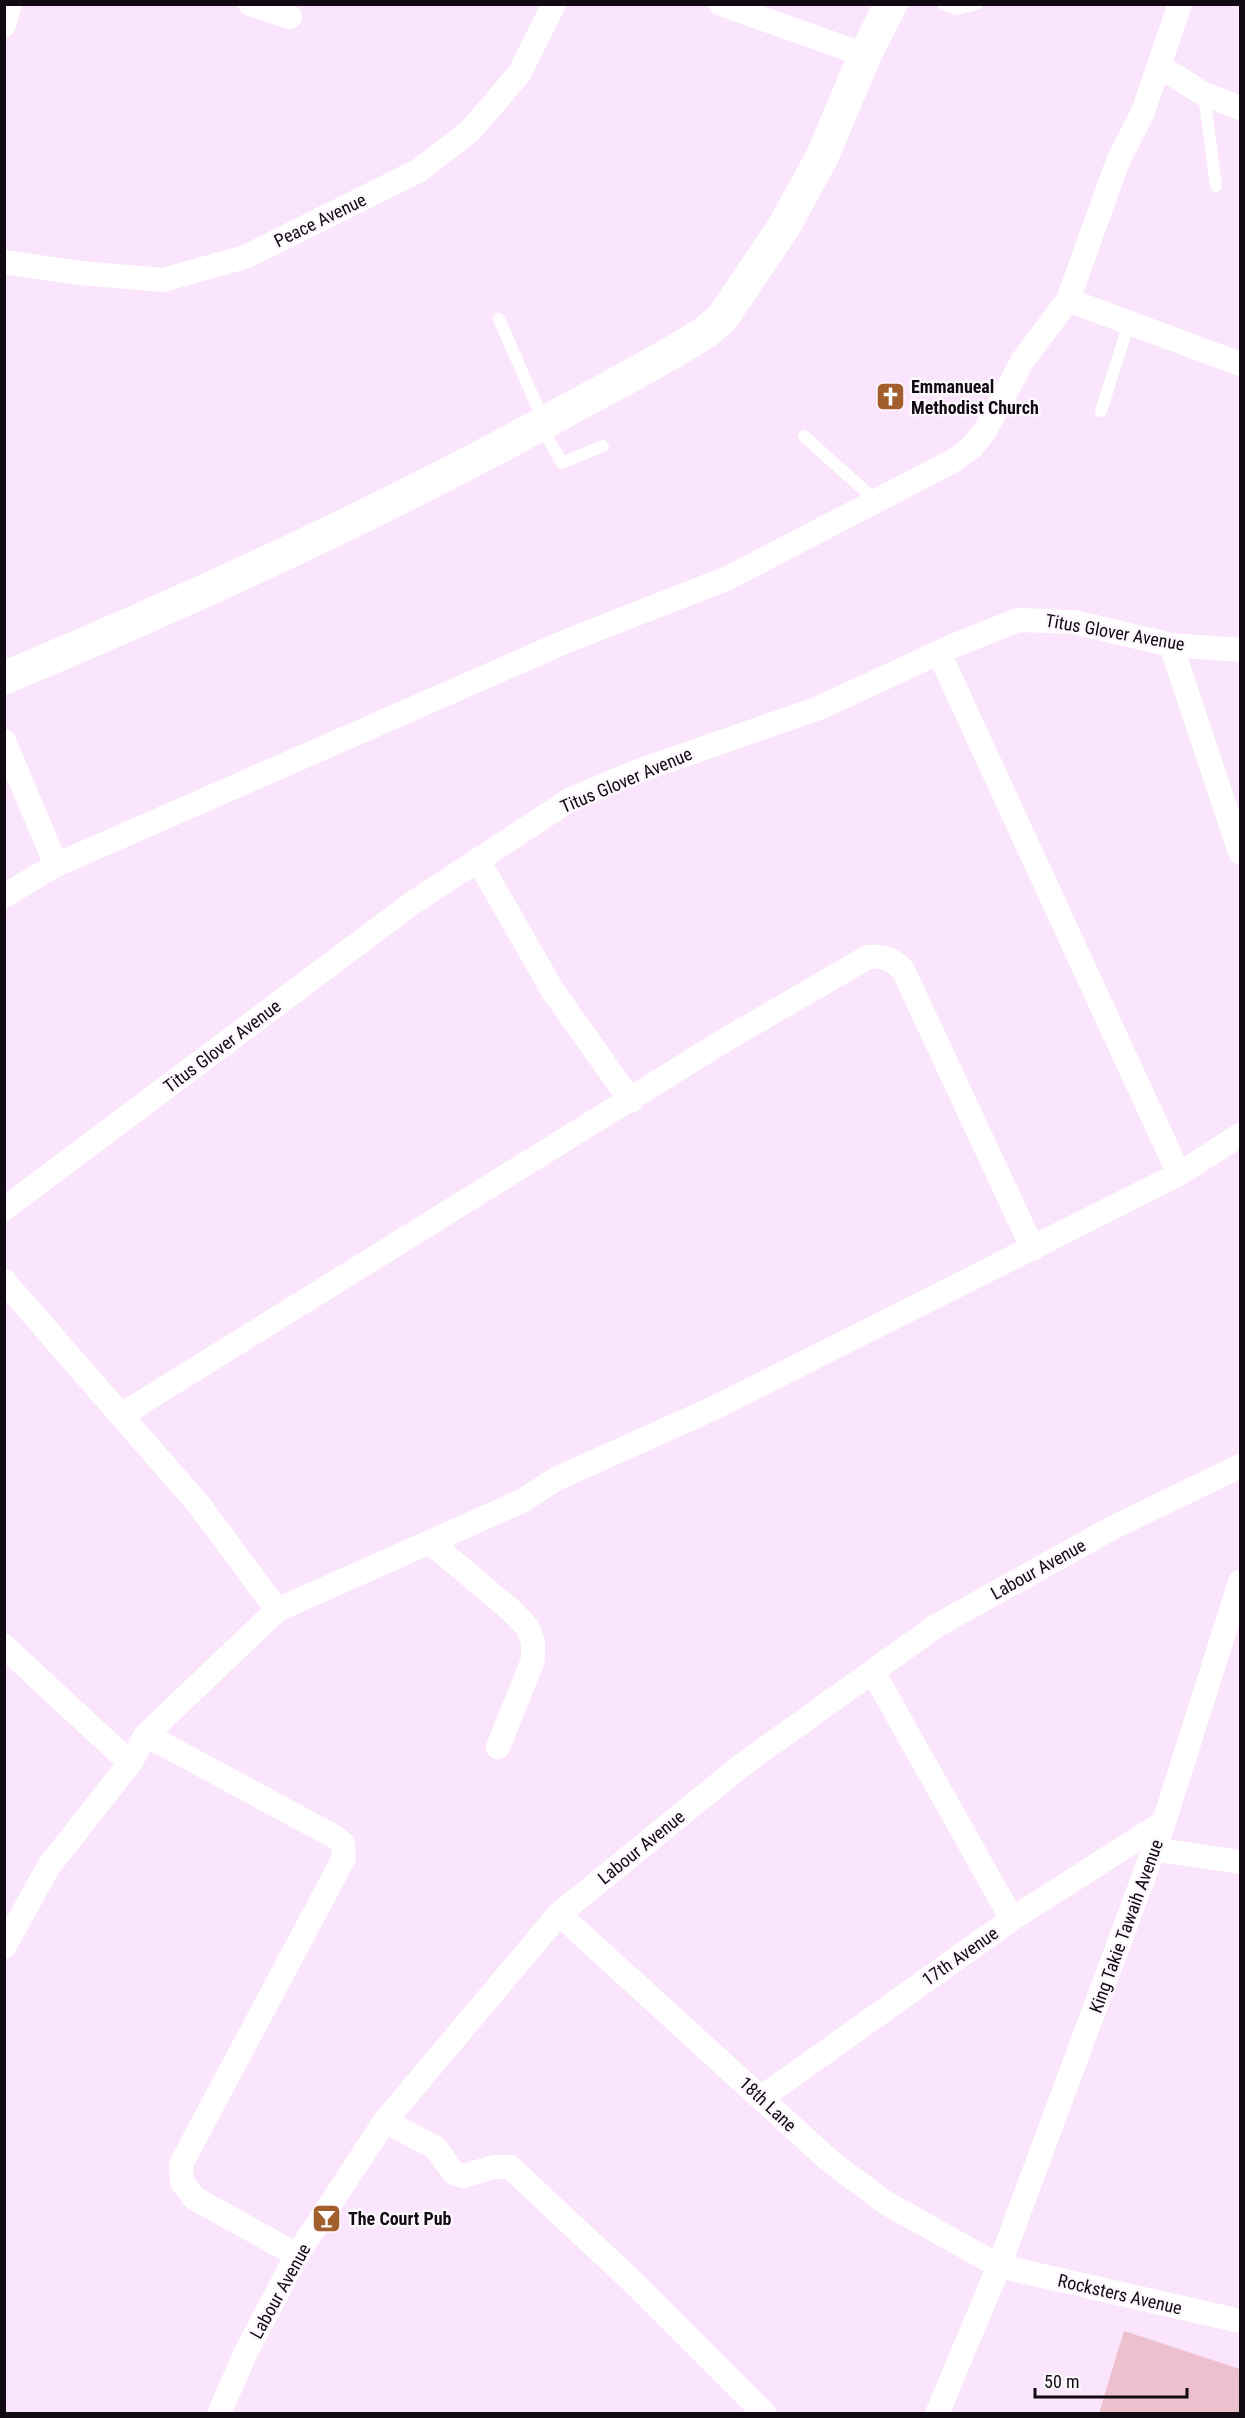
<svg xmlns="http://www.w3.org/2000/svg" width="1245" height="2418" viewBox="0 0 1245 2418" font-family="'Roboto Condensed',sans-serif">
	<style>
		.green { fill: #ecc0cc }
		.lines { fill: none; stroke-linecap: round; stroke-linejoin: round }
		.lane { stroke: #fff; stroke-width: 12 }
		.street { stroke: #fff; stroke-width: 24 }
		.secondary { stroke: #fff; stroke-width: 33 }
		.labels { text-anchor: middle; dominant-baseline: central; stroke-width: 5; stroke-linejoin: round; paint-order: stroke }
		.street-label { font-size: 18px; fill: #110a12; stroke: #fdf8fd }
		.poi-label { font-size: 18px; font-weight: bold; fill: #110a12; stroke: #fdf8fd; text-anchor: start }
	</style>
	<rect width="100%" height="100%" fill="#fae5fc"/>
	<!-- green -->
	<polygon class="green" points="1124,2331 1240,2369 1240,2413 1099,2413"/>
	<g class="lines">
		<!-- lane -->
		<g class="lane">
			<polyline points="943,4 956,9 977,4"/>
			<polyline points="1204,94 1216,186"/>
			<polyline points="499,319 544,422"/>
			<polyline points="1101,411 1129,323"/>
			<polyline points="541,426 562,463 603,446"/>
			<polyline points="804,436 876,501"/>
		</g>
		<!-- street -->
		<g class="street">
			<polyline points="250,4 290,17"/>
			<polyline points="721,4 865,55"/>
			<polyline points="4,25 10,4"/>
			<polyline points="1159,66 1204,94 1240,108"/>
			<polyline points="4,262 80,273 163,280 245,257 418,171 470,131 519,74 554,4"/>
			<polyline points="1068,300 1240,364"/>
			<polyline points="1171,645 1240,852"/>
			<polyline points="939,653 1179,1174"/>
			<polyline points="4,741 56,865"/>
			<polyline points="478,860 553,991 631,1101"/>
			<polyline points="4,896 56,865 567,641 728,578 951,462 971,448 985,431 1023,360 1068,300 1118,161 1143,112 1180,4"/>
			<polyline points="4,1209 414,902 571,799 638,771 819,708 953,646 1018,620 1074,622 1171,645 1240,650"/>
			<polyline points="4,1281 200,1506 277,1610"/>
			<path d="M 123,1414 L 725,1040 L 868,957 C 885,956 891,958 903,970 L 1033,1249"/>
			<polyline points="430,1542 512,1611 528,1628 533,1642 533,1660 498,1747"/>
			<polyline points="4,1646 130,1763"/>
			<polyline points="873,1672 1012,1919"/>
			<polyline points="146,1735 335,1837 343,1844 344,1858 181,2164 182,2182 194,2198 297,2255"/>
			<polyline points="1153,1849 1240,1862"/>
			<polyline points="559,1914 831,2162 886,2203 999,2266 1240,2321"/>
			<polyline points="4,1947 49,1866 130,1763 146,1735 277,1610 522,1501 556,1479 714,1408 1179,1174 1240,1135"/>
			<polyline points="761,2098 1012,1919 1164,1822"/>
			<polyline points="385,2121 436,2148 454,2173 463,2176 494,2167 510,2167 634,2283 765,2414"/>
			<polyline points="219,2414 245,2354 297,2255 385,2121 559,1914 742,1765 936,1626 1114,1527 1240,1466"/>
			<polyline points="937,2414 999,2266 1164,1822 1240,1582"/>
		</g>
		<!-- secondary -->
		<path class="secondary" d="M 4,678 C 191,600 374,516 551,419 C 603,390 656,364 706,332 L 722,318 L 783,228 L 822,157 L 865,55 L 891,4"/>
	</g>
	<!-- icons -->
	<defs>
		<symbol id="church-square" viewBox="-11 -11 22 22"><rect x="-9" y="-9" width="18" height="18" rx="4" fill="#a25f2d" stroke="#fdf8fd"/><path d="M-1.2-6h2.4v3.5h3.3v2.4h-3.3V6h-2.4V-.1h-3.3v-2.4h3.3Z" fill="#fff"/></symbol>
		<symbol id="bar-square" viewBox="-11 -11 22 22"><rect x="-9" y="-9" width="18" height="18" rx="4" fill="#a25f2d" stroke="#fdf8fd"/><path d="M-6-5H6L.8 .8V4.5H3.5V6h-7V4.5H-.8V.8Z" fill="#fff"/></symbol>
	</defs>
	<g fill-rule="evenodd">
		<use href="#church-square" x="874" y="380" width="33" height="33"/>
		<use href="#bar-square" x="310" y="2202" width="33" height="33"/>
	</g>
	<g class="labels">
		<!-- street labels -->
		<g class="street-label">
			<text transform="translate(320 220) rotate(-26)">Peace Avenue</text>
			<text transform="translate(1115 632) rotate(10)">Titus Glover Avenue</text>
			<text transform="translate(626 780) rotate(-23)">Titus Glover Avenue</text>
			<text transform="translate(222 1046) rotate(-37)">Titus Glover Avenue</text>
			<text transform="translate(1038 1569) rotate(-29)">Labour Avenue</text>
			<text transform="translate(641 1847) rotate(-39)">Labour Avenue</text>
			<text transform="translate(1126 1926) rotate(-70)">King Takie Tawaih Avenue</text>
			<text transform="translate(960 1956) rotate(-35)">17th Avenue</text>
			<text transform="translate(768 2104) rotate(43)">18th Lane</text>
			<text transform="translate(280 2291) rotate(-61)">Labour Avenue</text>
			<text transform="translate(1120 2294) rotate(13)">Rocksters Avenue</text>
		</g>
		<!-- poi labels -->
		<g class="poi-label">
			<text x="911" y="386">Emmanueal<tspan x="911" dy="21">Methodist Church</tspan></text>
			<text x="348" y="2218">The Court Pub</text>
		</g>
	</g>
	<!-- border -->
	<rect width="1245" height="2418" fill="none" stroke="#110a12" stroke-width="12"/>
	<!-- scale -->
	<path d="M1035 2388v9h152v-9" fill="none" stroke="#110a12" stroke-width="3"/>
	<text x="1044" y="2388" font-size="18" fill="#110a12" stroke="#fdf8fd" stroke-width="4.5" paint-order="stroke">50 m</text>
</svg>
